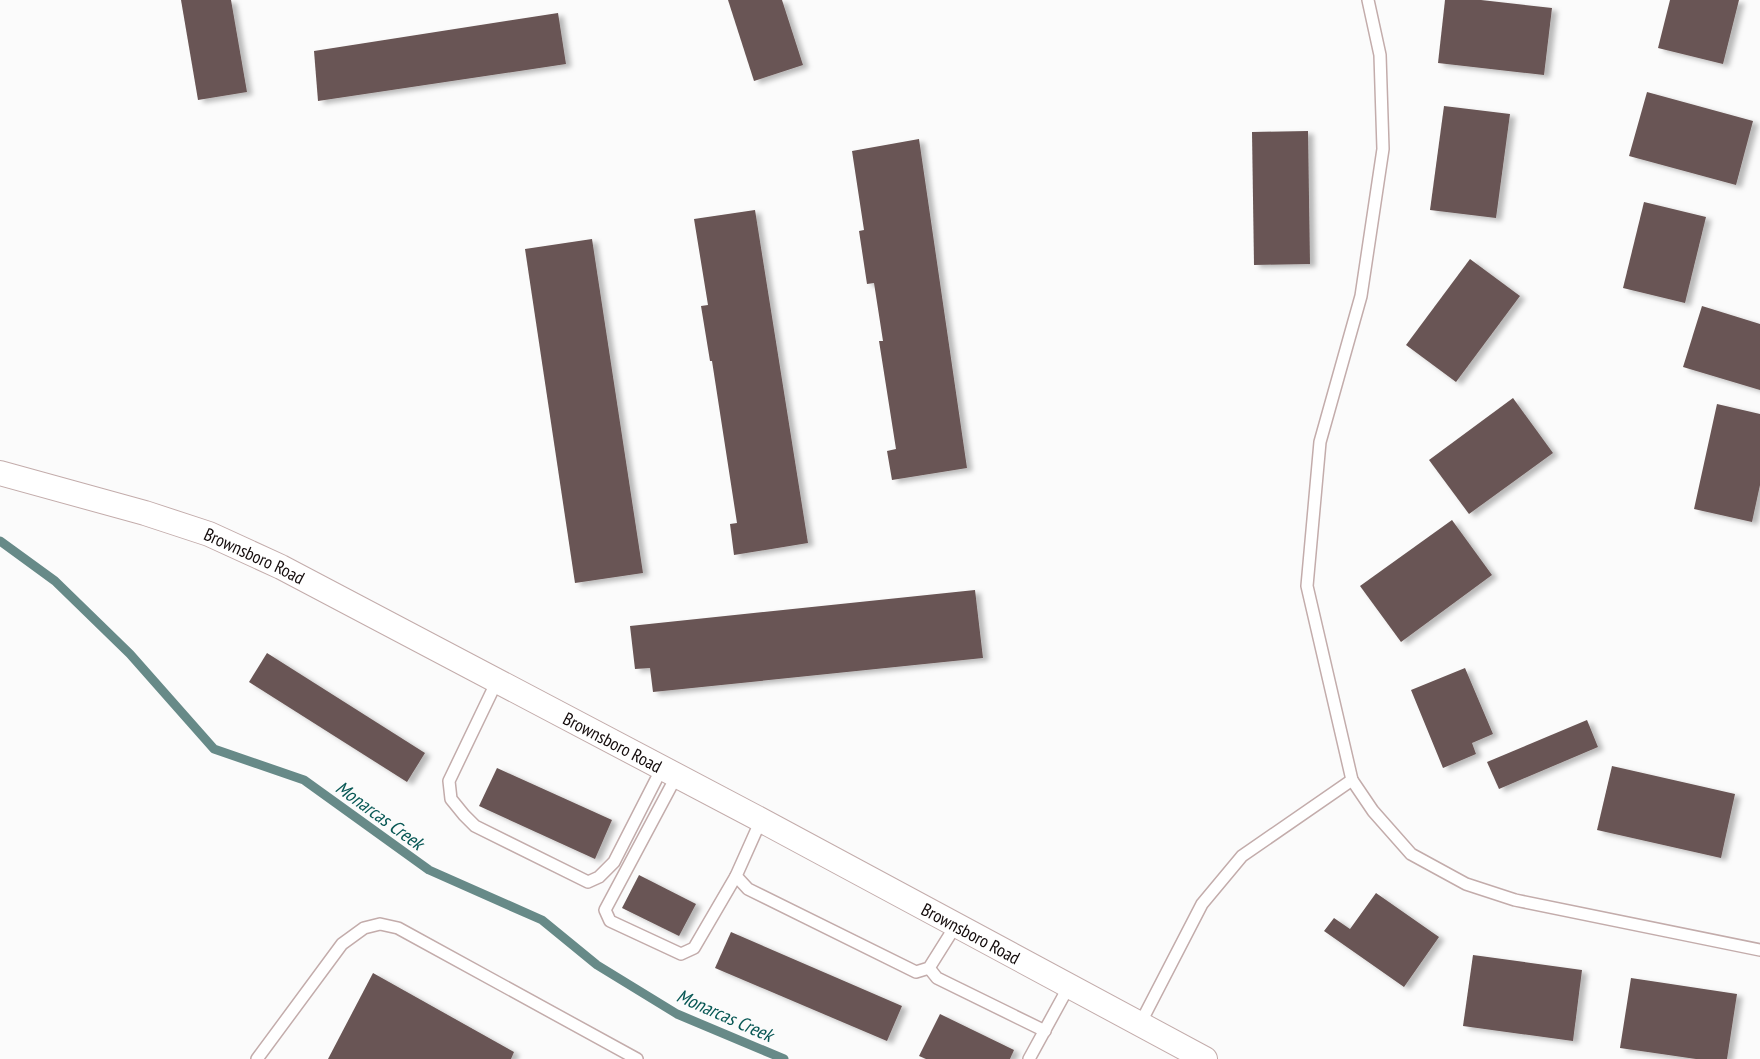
<svg xmlns="http://www.w3.org/2000/svg" width="1760" height="1059" viewBox="0 0 1760 1059" font-family="'PT Sans Narrow',sans-serif">
	<style>
		.lines { fill: none; stroke-linecap: round; stroke-linejoin: round }
		.stream { stroke: #678a88; stroke-width: 9 }
		.building { fill: #695554; filter: url(#shadow) }
		.lane-casing { stroke: #c3acab; stroke-width: 14 }
		.street-casing { stroke: #c3acab; stroke-width: 26 }
		.lane { stroke: #fff; stroke-width: 11 }
		.street { stroke: #fff; stroke-width: 24 }
		.labels { text-anchor: middle; dominant-baseline: central; stroke-width: 5; stroke-linejoin: round; paint-order: stroke }
		.street-label { font-size: 18px; fill: #130b0b; stroke: #fbfbfb }
		.water-label { font-size: 19px; font-style: italic; fill: #075754; stroke: #fbfbfb }
	</style>
	<defs>
		<filter id="shadow"><feDropShadow dx="5.5" dy="3" stdDeviation="2.5" flood-color="#0004"/></filter>
	</defs>
	<rect width="100%" height="100%" fill="#fbfbfb"/>
	<g class="lines">
		<!-- stream -->
		<polyline class="stream" points="0,541 55,581 130,654 214,749 304,780 429,870 542,920 597,965 677,1014 784,1059"/>
	</g>
	<!-- building -->
	<g class="building">
		<polygon points="181,0 231,0 247,92 198,100"/>
		<polygon points="728,0 782,0 803,65 754,81"/>
		<polygon points="1445,0 1481,0 1552,8 1544,75 1438,63"/>
		<polygon points="1670,0 1739,0 1723,64 1658,48"/>
		<polygon points="558,13 566,64 318,101 314,51"/>
		<polygon points="1647,92 1753,121 1736,185 1629,156"/>
		<polygon points="1444,106 1510,114 1496,218 1430,210"/>
		<polygon points="1308,131 1310,264 1254,265 1252,132"/>
		<polygon points="919,139 967,468 892,480 887,451 896,449 879,341 883,341 874,283 867,284 859,231 864,230 852,151"/>
		<polygon points="1644,202 1706,217 1685,303 1623,288"/>
		<polygon points="755,210 808,543 734,555 730,524 737,523 712,361 710,361 701,306 708,305 694,219"/>
		<polygon points="592,239 643,573 575,583 525,249"/>
		<polygon points="1470,259 1520,296 1456,382 1406,345"/>
		<polygon points="1702,306 1760,324 1760,390 1683,367"/>
		<polygon points="1513,398 1553,453 1469,514 1429,460"/>
		<polygon points="1717,404 1760,414 1760,485 1752,522 1694,509"/>
		<polygon points="1452,520 1492,575 1401,642 1360,586"/>
		<polygon points="975,590 983,658 653,692 650,668 635,669 630,626"/>
		<polygon points="267,653 425,753 407,782 249,682"/>
		<polygon points="1465,668 1493,734 1472,743 1476,754 1443,768 1411,690"/>
		<polygon points="1587,720 1598,747 1499,789 1487,762"/>
		<polygon points="1612,766 1735,794 1721,858 1597,830"/>
		<polygon points="497,768 612,820 595,859 479,806"/>
		<polygon points="639,875 696,904 679,936 622,908"/>
		<polygon points="1376,893 1439,937 1404,987 1324,931 1334,918 1350,929"/>
		<polygon points="731,932 902,1006 887,1041 715,968"/>
		<polygon points="1473,955 1582,970 1573,1041 1463,1026"/>
		<polygon points="373,973 514,1052 511,1059 328,1059"/>
		<polygon points="1631,978 1737,994 1727,1059 1696,1059 1620,1048"/>
		<polygon points="940,1014 1014,1050 1010,1059 926,1059 919,1056"/>
	</g>
	<g class="lines">
		<defs>
			<g id="lane">
				<polyline points="1368,0 1380,55 1383,149 1361,296 1320,442 1307,586 1352,780 1373,811 1411,854 1466,884 1515,900 1760,950"/>
				<polyline points="497,681 449,781 451,799 464,815 475,826 588,882 599,877 614,862 662,768"/>
				<polyline points="677,775 605,910 610,921 681,954 694,948 736,876"/>
				<polyline points="761,820 736,876 748,889 916,972 929,968 956,925"/>
				<polyline points="929,968 937,978 1045,1031"/>
				<polyline points="1140,1024 1202,904 1242,856 1352,780"/>
				<polyline points="257,1059 342,944 364,928 380,924 398,928 637,1059"/>
				<polyline points="1029,1059 1069,986"/>
			</g>
			<g id="street">
				<path id="s1" d="M 0,473 L 145,513 L 209,534 L 281,567 L 761,820 L 1205,1059"/>
			</g>
		</defs>
		<!-- lane casing -->
		<use href="#lane" class="lane-casing"/>
		<!-- street casing -->
		<use href="#street" class="street-casing"/>
		<!-- lane -->
		<use href="#lane" class="lane"/>
		<!-- street -->
		<use href="#street" class="street"/>
	</g>
	<g class="labels">
		<!-- street labels -->
		<g class="street-label">
			<text stroke="none"><textPath href="#s1" startOffset="268">Brownsboro Road</textPath></text>
			<text stroke="none"><textPath href="#s1" startOffset="672">Brownsboro Road</textPath></text>
			<text stroke="none"><textPath href="#s1" startOffset="1078">Brownsboro Road</textPath></text>
		</g>
		<!-- water labels -->
		<g class="water-label">
			<text transform="translate(380 815) rotate(36)">Monarcas Creek</text>
			<text transform="translate(725 1015) rotate(24)">Monarcas Creek</text>
		</g>
	</g>
</svg>
